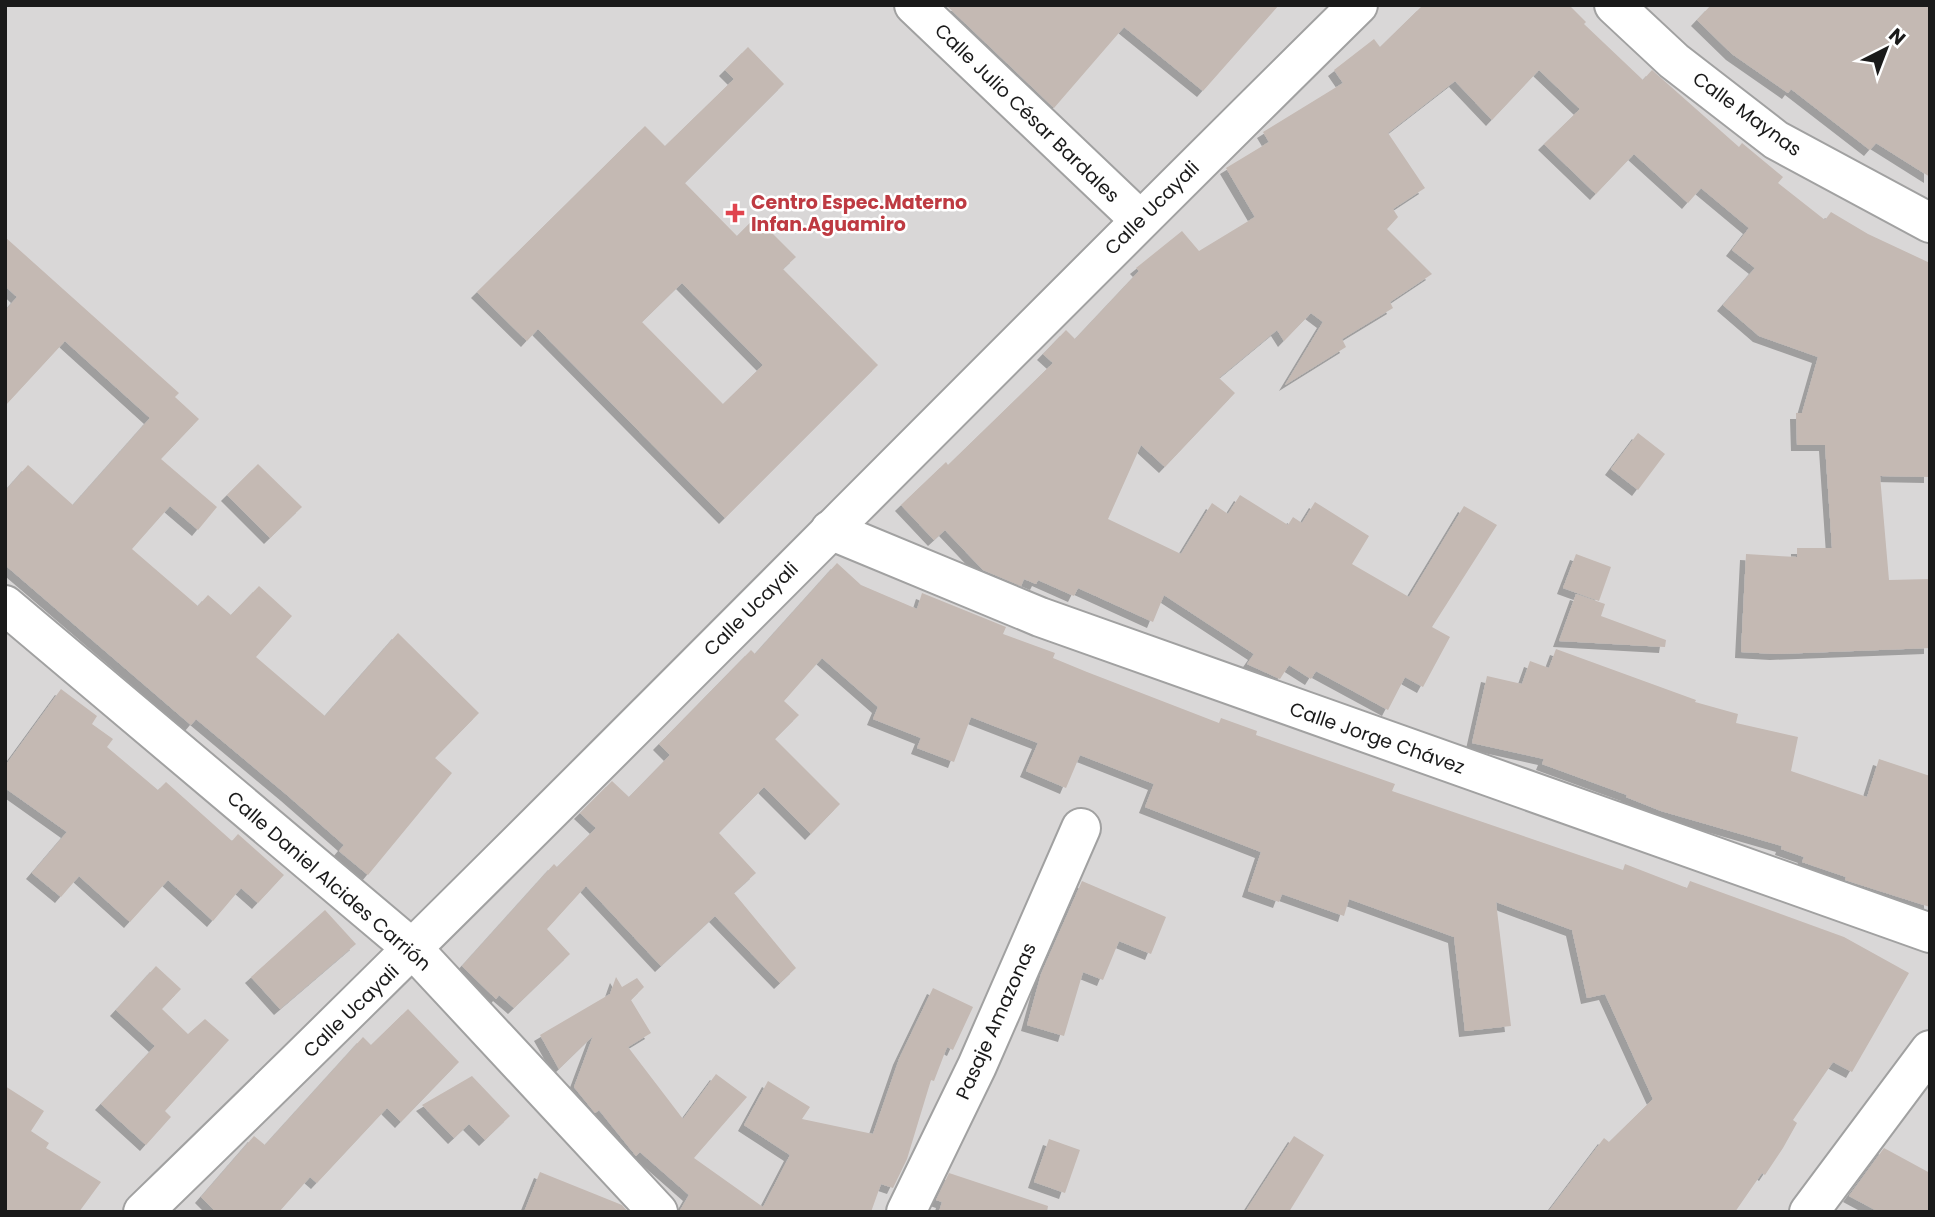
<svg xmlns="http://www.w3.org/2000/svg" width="1935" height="1217" viewBox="0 0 1935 1217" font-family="Poppins,sans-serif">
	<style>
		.residential { fill: #d9d7d7 }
		.building { fill: #c4b9b3; fill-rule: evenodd; filter: url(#shadow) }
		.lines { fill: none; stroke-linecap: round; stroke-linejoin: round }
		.minor-casing { stroke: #a1a1a1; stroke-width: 42 }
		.minor { stroke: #fff; stroke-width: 38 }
		.health-dot { fill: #e0444e; stroke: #fff; stroke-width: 2.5 }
		.labels { text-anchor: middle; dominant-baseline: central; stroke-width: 5; stroke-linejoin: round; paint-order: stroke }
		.street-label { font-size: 19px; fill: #1a1a1a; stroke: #fff }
		.health-label { font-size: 19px; font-weight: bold; fill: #be3a42; stroke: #fff; text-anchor: start }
	</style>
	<defs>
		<filter id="shadow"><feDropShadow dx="-6" dy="6" stdDeviation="0" flood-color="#0004"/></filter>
	</defs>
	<rect width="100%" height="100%" fill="#ede7df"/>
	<!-- residential -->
	<rect class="residential" x="5" y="5" width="1925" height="1207"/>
	<!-- building -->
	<g class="building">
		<polygon points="946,5 1279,5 1203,91 1124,27 1054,108"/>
		<polygon points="1423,5 1569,5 1586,22 1584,24 1643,80 1652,70 1739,147 1742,143 1783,177 1778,183 1825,220 1831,212 1868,234 1930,263 1930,477 1880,476 1889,580 1930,579 1930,648 1776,654 1741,652 1746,554 1797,557 1797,548 1832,548 1825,445 1797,445 1796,413 1802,413 1818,357 1759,336 1723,305 1755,268 1732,250 1749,228 1701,188 1688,203 1634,154 1596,194 1544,144 1580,109 1539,70 1492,120 1455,81 1388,133 1425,188 1393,209 1398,217 1387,229 1432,274 1390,302 1393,308 1342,339 1346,347 1285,385 1323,322 1311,313 1284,341 1277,330 1219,378 1235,393 1165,467 1141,445 1108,519 1181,554 1212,503 1228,514 1240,495 1288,525 1293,517 1302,523 1315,502 1369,536 1352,564 1409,597 1464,506 1497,525 1432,627 1450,637 1423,687 1405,677 1388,710 1316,671 1311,679 1289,665 1280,679 1247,664 1254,654 1164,595 1153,622 1078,588 1074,596 1038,580 1036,584 1024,579 1021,586 983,570 945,530 934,540 901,505 946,462 948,465 1053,363 1043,354 1066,330 1075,339 1139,271 1136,268 1182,231 1199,251 1255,217 1226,168 1269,142 1263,132 1343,83 1334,70 1374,39 1380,47"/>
		<polygon points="1711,5 1930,5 1930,177 1876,143 1870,150 1791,89 1788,93 1732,54 1697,20"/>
		<path d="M 748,47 L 784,84 L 685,183 L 737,236 L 756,217 L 796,257 L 783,269 L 878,365 L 725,518 L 538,329 L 527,341 L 477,292 L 645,126 L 665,146 L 734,79 L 725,70 ZM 682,283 L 763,365 L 723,404 L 642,322 Z"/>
		<polygon points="5,237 179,393 175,397 199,419 161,459 217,507 198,530 170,506 132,549 198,606 208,595 231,615 259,586 292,616 256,657 325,716 398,633 479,713 435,758 452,773 368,875 339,851 344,845 287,795 196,719 191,725 5,565 5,491 28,465 73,505 150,418 65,341 5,406 5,311 17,297 5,286"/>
		<polygon points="1638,433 1665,454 1638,490 1611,469"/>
		<polygon points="258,464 302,507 270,538 227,495"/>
		<polygon points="1576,554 1611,567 1599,601 1563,588"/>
		<polygon points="837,563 861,585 917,609 922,593 1006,627 1003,634 1055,653 1053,658 1087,672 1219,723 1221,718 1257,731 1256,735 1395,784 1392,791 1623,870 1625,864 1687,888 1690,881 1844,937 1909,973 1852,1072 1833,1062 1793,1120 1797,1123 1783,1148 1765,1175 1762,1173 1735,1212 1548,1212 1604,1138 1609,1142 1653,1099 1605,994 1587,998 1572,930 1496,902 1511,1026 1465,1031 1454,937 1349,899 1344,916 1282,894 1279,902 1248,891 1261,852 1145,807 1154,784 1080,755 1066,788 1026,771 1038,743 971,717 954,762 917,748 921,738 873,719 878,707 822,658 784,701 799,715 775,739 840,804 811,834 764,787 719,833 756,873 734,893 796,968 780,983 715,916 661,966 586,886 547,929 570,954 514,1008 499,995 496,999 462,966 554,864 557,867 596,828 580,813 612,781 629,797 670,755 659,744 751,650 755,654"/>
		<polygon points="1576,594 1605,604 1601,616 1666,640 1665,647 1559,641"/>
		<polygon points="1556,649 1696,700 1695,702 1738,714 1736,723 1798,737 1791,771 1867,797 1879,759 1930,776 1930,907 1845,880 1846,877 1802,862 1804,857 1781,849 1782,846 1661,811 1626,797 1627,795 1542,764 1544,759 1472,743 1487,676 1522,684 1530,661 1549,668"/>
		<polygon points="61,689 97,716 92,724 113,739 107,747 158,790 166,782 232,841 238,834 284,875 258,903 241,888 213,921 168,880 130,922 79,876 61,897 32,873 67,832 5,788 5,766"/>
		<polygon points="1082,881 1166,917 1151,954 1119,941 1103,980 1083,972 1064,1036 1027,1025 1041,974"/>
		<polygon points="325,910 356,944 280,1009 251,977"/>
		<polygon points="156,966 181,989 162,1009 188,1034 205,1019 229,1040 165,1111 171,1117 146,1145 101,1104 155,1046 116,1010"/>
		<polygon points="616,977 622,987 637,978 644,987 631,1000 651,1033 628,1047 683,1119 716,1074 747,1097 694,1158 763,1207 790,1155 744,1125 768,1081 810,1107 802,1119 873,1134 899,1059 933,988 973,1007 953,1050 947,1047 934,1081 931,1080 907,1159 893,1188 881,1184 871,1212 679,1212 689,1195 640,1152 636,1156 599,1110 595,1113 574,1087 593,1036 559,1069 540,1035 610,994"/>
		<polygon points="408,1009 459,1062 401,1122 387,1108 317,1183 310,1177 279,1212 216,1212 201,1197 254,1136 265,1145 363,1037 371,1045"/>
		<polygon points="472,1076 510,1116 485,1140 469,1124 454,1138 422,1105"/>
		<polygon points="5,1086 44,1111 31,1131 49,1143 46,1148 101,1182 79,1212 5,1212"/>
		<polygon points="1294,1136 1324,1155 1289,1212 1245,1212"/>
		<polygon points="1049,1139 1080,1150 1065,1193 1034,1182"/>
		<polygon points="1884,1148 1930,1173 1930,1212 1879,1212 1849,1196"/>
		<polygon points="540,1172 622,1205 628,1212 524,1212"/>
		<polygon points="949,1173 1048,1206 1047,1212 939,1212 942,1202 936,1200"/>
	</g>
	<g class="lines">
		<defs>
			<g id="minor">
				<polyline points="914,5 1140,220"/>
				<polyline points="1614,5 1674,61 1776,140 1930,223"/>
				<polyline points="830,530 1040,617 1930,933"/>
				<polyline points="5,605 414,950 658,1212"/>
				<path d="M 143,1212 C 553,815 951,406 1358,5"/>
				<polyline points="906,1212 977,1066 1081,828"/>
				<polyline points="1809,1212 1930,1050"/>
			</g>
		</defs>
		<!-- minor casing -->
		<use href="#minor" class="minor-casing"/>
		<!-- minor -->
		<use href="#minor" class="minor"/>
	</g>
	<!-- markers -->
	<path class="health-dot" d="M731.5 202.5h7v7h7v7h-7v7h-7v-7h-7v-7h7z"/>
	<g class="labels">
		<!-- street labels -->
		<g class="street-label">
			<text transform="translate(1027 113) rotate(44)">Calle Julio César Bardales</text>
			<text transform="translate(1747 114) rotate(36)">Calle Maynas</text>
			<text transform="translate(1152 208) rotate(-45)">Calle Ucayali</text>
			<text transform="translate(751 609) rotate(-45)">Calle Ucayali</text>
			<text transform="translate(1377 738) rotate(19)">Calle Jorge Chávez</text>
			<text transform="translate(329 881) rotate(41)">Calle Daniel Alcides Carrión</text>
			<text transform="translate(351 1011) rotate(-44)">Calle Ucayali</text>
			<text transform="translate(996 1021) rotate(-66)">Pasaje Amazonas</text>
		</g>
		<!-- health labels -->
		<g class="health-label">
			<text x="751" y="202">Centro Espec.Materno<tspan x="751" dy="22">Infan.Aguamiro</tspan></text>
		</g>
	</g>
	<!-- border -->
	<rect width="1935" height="1217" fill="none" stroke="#1a1a1a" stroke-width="14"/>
	<!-- north arrow -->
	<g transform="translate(1886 49) rotate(42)" stroke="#ffffff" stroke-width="5" paint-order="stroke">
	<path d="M0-5L12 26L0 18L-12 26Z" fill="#1a1a1a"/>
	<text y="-10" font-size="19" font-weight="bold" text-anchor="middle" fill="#1a1a1a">N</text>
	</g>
</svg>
